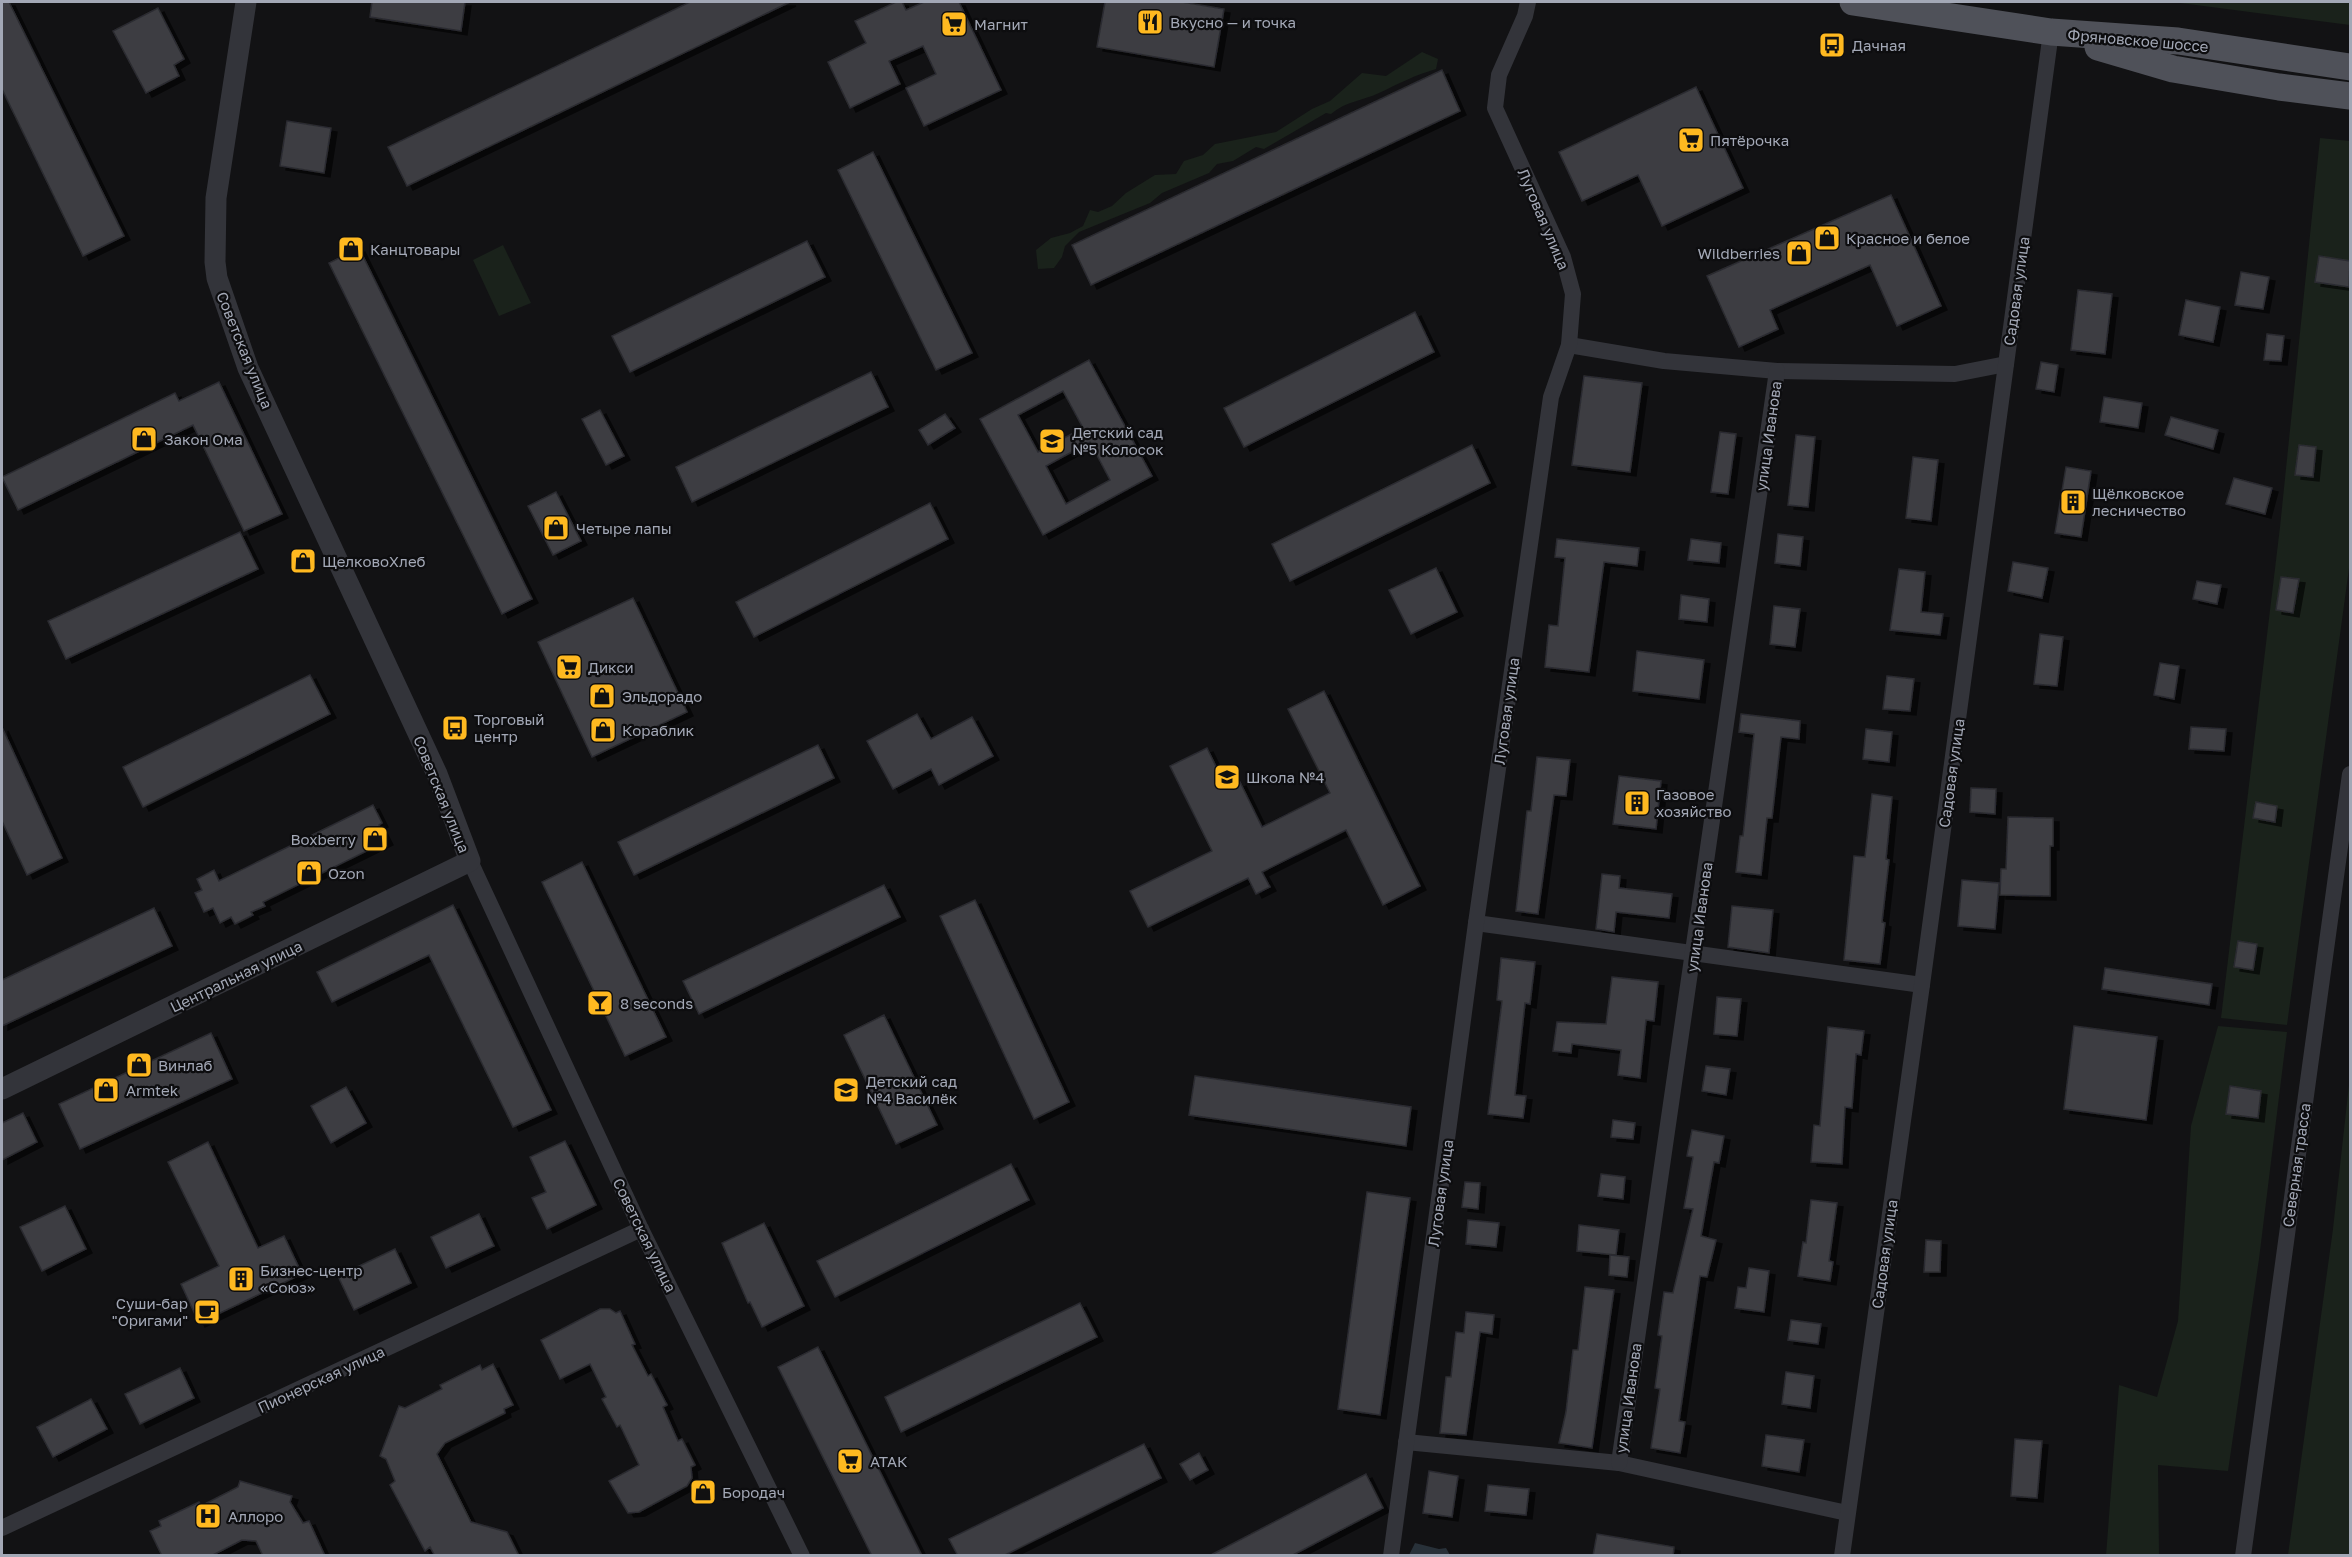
<svg xmlns="http://www.w3.org/2000/svg" width="2352" height="1557" viewBox="0 0 2352 1557" font-family="'Golos Text',sans-serif">
	<style>
		.green { fill: #1a221b }
		.water { fill: #283139 }
		.building { fill: #3c3d42; stroke: #2c2c30; stroke-width: 1.5; fill-rule: evenodd; filter: url(#shadow) }
		.lines { fill: none; stroke-linecap: round; stroke-linejoin: round }
		.minor { stroke: #33343a; stroke-width: 16 }
		.tertiary { stroke: #33343a; stroke-width: 21 }
		.primary { stroke: #4f5159; stroke-width: 27 }
		.labels { text-anchor: middle; dominant-baseline: central; stroke-width: 4.5; stroke-linejoin: round; paint-order: stroke }
		.poi-label { font-size: 15px; fill: #a3a8b6; stroke: #0d0d0f; text-anchor: start }
		.street-label { font-size: 15px; fill: #a3a8b6; stroke: #0d0d0f }
	</style>
	<defs>
		<filter id="shadow"><feDropShadow dx="6" dy="4" stdDeviation="0" flood-color="#0009"/></filter>
	</defs>
	<rect width="100%" height="100%" fill="#121214"/>
	<!-- green -->
	<g class="green">
		<polygon points="2173,2 2350,2 2350,25"/>
		<path d="M 1422,52 L 1438,59 L 1436,69 C 1415,75 1398,84 1379,93 C 1362,101 1346,101 1331,114 L 1326,113 L 1264,149 L 1256,147 L 1233,161 L 1217,164 L 1209,173 L 1162,193 L 1150,203 L 1079,232 L 1065,246 L 1062,257 L 1054,268 L 1038,269 L 1036,250 L 1051,238 L 1070,233 L 1083,226 L 1090,210 L 1098,212 L 1112,206 L 1126,193 L 1155,175 L 1176,174 L 1184,161 L 1203,155 L 1215,144 L 1276,132 L 1312,109 L 1330,101 L 1362,73 L 1386,76 Z"/>
		<polygon points="2320,138 2350,141 2350,561 2287,1025 2221,1018 2280,527"/>
		<polygon points="503,245 531,303 499,316 473,260"/>
		<polygon points="2218,1026 2287,1032 2259,1259 2228,1471 2158,1465 2159,1555 2106,1556 2119,1385 2157,1397 2178,1321 2191,1126"/>
		<polygon points="2350,1076 2350,1555 2288,1555 2333,1229"/>
	</g>
	<!-- water -->
	<polygon class="water" points="1415,1543 1439,1549 1446,1548 1450,1555 1409,1555"/>
	<!-- building -->
	<g class="building">
		<polygon points="2,2 9,2 124,236 83,256 2,89"/>
		<polygon points="372,2 465,2 461,31 370,17"/>
		<polygon points="690,2 790,2 407,186 388,147"/>
		<polygon points="896,2 902,2 906,10 924,2 959,2 1001,90 924,126 906,88 936,74 923,46 889,61 900,84 850,108 828,62 866,43 855,21"/>
		<polygon points="1105,2 1182,2 1224,9 1214,67 1097,47"/>
		<polygon points="158,8 184,59 174,65 179,76 146,93 113,31"/>
		<polygon points="1442,70 1460,111 1091,285 1072,245"/>
		<polygon points="1696,87 1743,188 1662,226 1638,175 1582,201 1559,152"/>
		<polygon points="287,121 331,128 324,173 280,166"/>
		<polygon points="873,152 972,353 936,370 838,170"/>
		<polygon points="1891,195 1941,306 1897,326 1870,265 1770,310 1778,329 1739,347 1707,276"/>
		<polygon points="807,241 825,277 630,372 612,336"/>
		<polygon points="359,248 532,599 502,614 329,263"/>
		<polygon points="2319,256 2350,261 2349,287 2315,282"/>
		<polygon points="2241,272 2269,277 2263,309 2235,305"/>
		<polygon points="2078,290 2112,294 2105,354 2071,350"/>
		<polygon points="2186,300 2220,307 2213,342 2179,335"/>
		<polygon points="1415,312 1434,352 1244,447 1224,408"/>
		<polygon points="2267,334 2284,336 2281,361 2264,360"/>
		<path d="M 1089,360 L 1152,476 L 1043,535 L 980,419 ZM 1063,391 L 1083,428 L 1038,452 L 1018,415 ZM 1090,442 L 1110,480 L 1066,504 L 1046,466 Z"/>
		<polygon points="2041,362 2058,365 2054,392 2036,389"/>
		<polygon points="871,372 888,407 692,502 676,467"/>
		<polygon points="1584,376 1642,383 1630,472 1572,465"/>
		<polygon points="219,382 282,514 244,531 193,425 18,510 2,477 175,393 179,401"/>
		<polygon points="2104,397 2142,403 2138,428 2100,422"/>
		<polygon points="600,410 624,456 606,465 582,419"/>
		<polygon points="945,414 955,428 928,445 919,430"/>
		<polygon points="2171,417 2218,430 2213,449 2165,435"/>
		<polygon points="1720,432 1736,434 1728,494 1711,492"/>
		<polygon points="1796,435 1815,437 1808,507 1788,505"/>
		<polygon points="1472,445 1490,483 1290,581 1272,544"/>
		<polygon points="2299,445 2316,447 2313,477 2295,475"/>
		<polygon points="1913,457 1938,460 1931,521 1906,518"/>
		<polygon points="2066,467 2091,471 2081,537 2055,533"/>
		<polygon points="2234,478 2272,488 2265,514 2226,504"/>
		<polygon points="556,492 581,541 553,555 528,506"/>
		<polygon points="930,503 948,539 754,637 736,602"/>
		<polygon points="240,532 258,569 66,659 48,621"/>
		<polygon points="1778,534 1803,537 1800,566 1775,563"/>
		<polygon points="1557,539 1639,548 1637,566 1604,562 1589,672 1545,667 1549,625 1558,626 1565,558 1555,557"/>
		<polygon points="1691,539 1721,543 1719,563 1688,560"/>
		<polygon points="2013,562 2048,568 2042,598 2008,591"/>
		<polygon points="1436,568 1457,612 1411,634 1389,590"/>
		<polygon points="1899,569 1925,572 1921,612 1943,614 1940,635 1890,630"/>
		<polygon points="2281,577 2299,579 2293,613 2276,610"/>
		<polygon points="2197,581 2221,585 2217,604 2193,599"/>
		<polygon points="1681,595 1709,599 1707,622 1679,619"/>
		<polygon points="633,598 687,712 592,757 538,642"/>
		<polygon points="1774,606 1800,609 1795,647 1770,644"/>
		<polygon points="2040,634 2063,637 2057,686 2034,684"/>
		<polygon points="1637,651 1704,660 1699,699 1633,691"/>
		<polygon points="2160,663 2179,666 2174,699 2154,695"/>
		<polygon points="310,675 330,714 143,807 123,767"/>
		<polygon points="1887,676 1914,679 1910,711 1883,709"/>
		<polygon points="1324,691 1420,886 1383,905 1346,830 1262,872 1270,887 1256,894 1248,878 1148,927 1130,891 1212,851 1170,766 1207,748 1227,789 1240,782 1262,827 1330,793 1288,709"/>
		<polygon points="917,714 931,739 972,717 993,756 939,785 931,769 893,789 867,741"/>
		<polygon points="1741,714 1800,721 1799,739 1781,737 1772,818 1767,818 1761,875 1736,872 1740,836 1743,836 1754,734 1739,732"/>
		<polygon points="2,727 62,858 27,875 2,821"/>
		<polygon points="2191,727 2226,729 2224,751 2189,749"/>
		<polygon points="1866,729 1892,732 1889,762 1863,759"/>
		<polygon points="818,745 834,778 634,875 618,842"/>
		<polygon points="1537,757 1570,760 1566,796 1554,795 1538,914 1516,911 1527,811 1531,811"/>
		<polygon points="1619,776 1661,781 1656,829 1613,824"/>
		<polygon points="1971,788 1996,789 1995,814 1970,812"/>
		<polygon points="1872,794 1892,797 1886,859 1889,860 1882,922 1885,923 1880,964 1844,960 1854,856 1865,857"/>
		<polygon points="2256,802 2277,806 2275,822 2253,818"/>
		<polygon points="373,805 382,823 379,825 387,841 263,902 265,906 251,912 253,915 235,924 231,917 220,923 213,908 204,912 195,893 202,890 197,879 214,870 219,881"/>
		<polygon points="2008,817 2053,818 2053,846 2050,846 2050,896 2000,895 2001,869 2006,869"/>
		<polygon points="582,862 666,1037 625,1056 542,882"/>
		<polygon points="1602,874 1620,876 1619,888 1672,894 1669,918 1616,912 1614,932 1596,929"/>
		<polygon points="1962,880 1999,883 1995,929 1958,926"/>
		<polygon points="884,885 900,917 699,1014 683,981"/>
		<polygon points="975,900 1069,1102 1034,1119 940,916"/>
		<polygon points="453,905 551,1110 513,1127 429,955 332,1002 317,972"/>
		<polygon points="1732,906 1773,910 1769,953 1728,947"/>
		<polygon points="154,908 172,946 2,1026 2,980"/>
		<polygon points="2238,941 2257,944 2253,970 2234,967"/>
		<polygon points="1501,958 1535,962 1530,1004 1525,1003 1515,1095 1526,1096 1523,1118 1488,1114 1502,1001 1497,1000"/>
		<polygon points="2105,968 2212,984 2209,1005 2102,989"/>
		<polygon points="1612,977 1658,982 1654,1021 1646,1020 1640,1078 1618,1075 1621,1050 1572,1044 1571,1053 1553,1051 1557,1022 1606,1024"/>
		<polygon points="1717,997 1741,999 1737,1036 1714,1034"/>
		<polygon points="884,1015 937,1125 896,1144 844,1035"/>
		<polygon points="2074,1026 2157,1037 2146,1120 2064,1109"/>
		<polygon points="1828,1027 1864,1031 1861,1055 1856,1054 1852,1108 1845,1107 1842,1164 1811,1162 1814,1125 1820,1126"/>
		<polygon points="211,1033 232,1079 80,1149 59,1104"/>
		<polygon points="1706,1066 1730,1069 1726,1095 1702,1091"/>
		<polygon points="1195,1076 1411,1107 1406,1146 1189,1115"/>
		<polygon points="2230,1086 2261,1091 2258,1118 2226,1114"/>
		<polygon points="346,1087 366,1123 331,1143 311,1106"/>
		<polygon points="23,1113 37,1142 2,1160 2,1123"/>
		<polygon points="1613,1120 1635,1123 1633,1139 1611,1137"/>
		<polygon points="1692,1130 1724,1136 1719,1163 1714,1162 1701,1236 1716,1240 1707,1277 1700,1276 1679,1421 1685,1422 1680,1453 1651,1448 1660,1389 1655,1388 1662,1336 1658,1335 1664,1292 1673,1293 1693,1209 1684,1208 1693,1157 1687,1156"/>
		<polygon points="565,1141 596,1205 547,1229 532,1198 546,1192 530,1157"/>
		<polygon points="208,1142 258,1248 284,1236 302,1274 199,1323 181,1284 219,1266 168,1162"/>
		<polygon points="1011,1164 1029,1200 835,1297 817,1261"/>
		<polygon points="1601,1174 1625,1177 1623,1199 1598,1196"/>
		<polygon points="1465,1182 1480,1183 1478,1209 1462,1207"/>
		<polygon points="1367,1192 1410,1198 1380,1415 1338,1409"/>
		<polygon points="1811,1200 1837,1203 1829,1261 1833,1262 1830,1281 1798,1276 1803,1242 1806,1243"/>
		<polygon points="65,1206 86,1249 42,1271 20,1227"/>
		<polygon points="479,1214 494,1246 446,1268 431,1237"/>
		<polygon points="1468,1220 1499,1223 1496,1247 1466,1244"/>
		<polygon points="764,1223 804,1306 762,1327 750,1302 748,1303 722,1243"/>
		<polygon points="1579,1225 1619,1230 1616,1255 1577,1251"/>
		<polygon points="1926,1240 1941,1241 1940,1272 1924,1272"/>
		<polygon points="395,1249 411,1283 354,1310 338,1276"/>
		<polygon points="1610,1255 1629,1257 1627,1277 1609,1275"/>
		<polygon points="1749,1268 1769,1271 1764,1312 1735,1308 1738,1287 1746,1288"/>
		<polygon points="1585,1287 1614,1290 1592,1448 1559,1443 1566,1412 1573,1350 1578,1350"/>
		<polygon points="1080,1303 1097,1337 901,1432 885,1397"/>
		<polygon points="600,1309 610,1309 616,1313 620,1311 635,1344 632,1345 648,1376 651,1374 667,1405 663,1407 678,1441 682,1439 695,1465 691,1467 692,1478 687,1486 639,1512 628,1513 609,1481 639,1465 620,1425 617,1427 602,1399 606,1397 590,1364 560,1379 541,1340"/>
		<polygon points="1466,1312 1494,1315 1492,1334 1480,1332 1466,1435 1440,1433 1446,1377 1451,1377 1456,1332 1464,1333"/>
		<polygon points="1791,1320 1821,1324 1818,1344 1788,1340"/>
		<polygon points="818,1347 922,1556 872,1556 778,1367"/>
		<polygon points="493,1364 513,1405 504,1409 505,1413 445,1443 437,1454 471,1522 507,1532 519,1556 435,1556 430,1547 425,1551 390,1485 395,1481 386,1459 380,1456 399,1406 405,1408 442,1389 440,1385 480,1365 482,1370"/>
		<polygon points="180,1368 194,1398 140,1424 125,1394"/>
		<polygon points="1786,1372 1814,1376 1810,1408 1782,1404"/>
		<polygon points="91,1399 107,1429 53,1457 37,1427"/>
		<polygon points="1766,1435 1804,1440 1799,1472 1762,1466"/>
		<polygon points="2015,1439 2042,1441 2037,1498 2011,1496"/>
		<polygon points="1144,1444 1161,1478 1003,1556 958,1556 949,1539"/>
		<polygon points="1199,1453 1208,1470 1190,1480 1180,1464"/>
		<polygon points="1429,1471 1458,1476 1452,1517 1423,1513"/>
		<polygon points="1366,1474 1383,1508 1291,1556 1209,1556"/>
		<polygon points="240,1481 292,1496 290,1502 303,1523 309,1521 325,1556 263,1556 256,1541 242,1540 211,1556 162,1556 150,1531 161,1526 159,1521 199,1502 201,1506 238,1487"/>
		<polygon points="1488,1485 1529,1489 1526,1515 1485,1511"/>
		<polygon points="1597,1534 1674,1547 1673,1556 1593,1556"/>
	</g>
	<g class="lines">
		<!-- minor -->
		<g class="minor">
			<polyline points="1569,345 1664,361 1777,371 1955,374 2006,364"/>
			<polyline points="470,861 641,1229 802,1556"/>
			<polyline points="1476,923 1922,985"/>
			<polyline points="1406,1442 1619,1463 1847,1513"/>
			<polyline points="1619,1463 1777,371"/>
			<polyline points="2,1528 641,1229"/>
			<polyline points="1391,1556 1476,923 1551,397 1569,345 1573,294 1563,257 1495,108 1499,75 1525,16 1528,2"/>
			<polyline points="1842,1556 1922,985 2051,32"/>
			<polyline points="2243,1556 2350,774"/>
		</g>
		<!-- tertiary -->
		<polyline class="tertiary" points="2,1089 470,861 437,774 248,368 217,278 215,262 216,198 246,2"/>
		<!-- primary -->
		<g class="primary">
			<polyline points="1853,2 2051,32 2178,41 2350,67"/>
			<polyline points="2098,47 2173,69 2279,87 2350,96"/>
		</g>
	</g>
	<!-- icons -->
	<defs>
		<symbol id="restaurant-square" viewBox="-11 -11 22 22"><rect x="-9" y="-9" width="18" height="18" rx="4" fill="#ffb920" stroke="#0d0d0f"/><path d="M-5-6h1v4h1v-4h1v4h1v-4h1v5L-1.5 .5V6h-2V.5L-5-1ZM5-6V6H3V1.5H1.5Q1.5-4 5-6Z" fill="#111"/></symbol>
		<symbol id="supermarket-square" viewBox="-11 -11 22 22"><rect x="-9" y="-9" width="18" height="18" rx="4" fill="#ffb920" stroke="#0d0d0f"/><path d="M-6-5.5h2.5l.6 2H6L4.5 2H-2.5L-4.4-4H-6ZM-1.5 3.2a1.3 1.3 0 1 0 .1 0ZM3 3.2a1.3 1.3 0 1 0 .1 0Z" fill="#111"/></symbol>
		<symbol id="bus-square" viewBox="-11 -11 22 22"><rect x="-9" y="-9" width="18" height="18" rx="4" fill="#ffb920" stroke="#0d0d0f"/><path d="M-5-6H5V4H4V6H2V4H-2V6H-4V4H-5ZM-3.5-4V0h7V-4ZM-3.5 1.2v1.5H-2V1.2ZM2 1.2v1.5H3.5V1.2Z" fill="#111"/></symbol>
		<symbol id="shop-square" viewBox="-11 -11 22 22"><rect x="-9" y="-9" width="18" height="18" rx="4" fill="#ffb920" stroke="#0d0d0f"/><path d="M-5-2.5h2.3a2.7 3.5 0 0 1 5.4 0H5L5.5 6h-11ZM-1.5-2.5h3a1.5 2.3 0 0 0-3 0Z" fill="#111"/></symbol>
		<symbol id="school-square" viewBox="-11 -11 22 22"><rect x="-9" y="-9" width="18" height="18" rx="4" fill="#ffb920" stroke="#0d0d0f"/><path d="M0-5L7-2L0 1L-7-2ZM-4 1L0 2.5L4 1V4Q0 6-4 4Z" fill="#111"/></symbol>
		<symbol id="building-square" viewBox="-11 -11 22 22"><rect x="-9" y="-9" width="18" height="18" rx="4" fill="#ffb920" stroke="#0d0d0f"/><path d="M-4-6H4V6H1V3H-1V6H-4ZM-2.5-4.3h1.7v1.8h-1.7ZM.8-4.3h1.7v1.8H.8ZM-2.5-1h1.7V.8h-1.7ZM.8-1h1.7V.8H.8Z" fill="#111"/></symbol>
		<symbol id="bar-square" viewBox="-11 -11 22 22"><rect x="-9" y="-9" width="18" height="18" rx="4" fill="#ffb920" stroke="#0d0d0f"/><path d="M-6-5H6L.8 .8V4.5H3.5V6h-7V4.5H-.8V.8Z" fill="#111"/></symbol>
		<symbol id="cafe-square" viewBox="-11 -11 22 22"><rect x="-9" y="-9" width="18" height="18" rx="4" fill="#ffb920" stroke="#0d0d0f"/><path d="M-5.5-4.5H6V0H3Q3 3.5 0 3.5H-2.5Q-5.5 3.5-5.5 0ZM3-3.2v2h1.7v-2ZM-6 4.5H4V6H-6Z" fill="#111"/></symbol>
		<symbol id="hospital-square" viewBox="-11 -11 22 22"><rect x="-9" y="-9" width="18" height="18" rx="4" fill="#ffb920" stroke="#0d0d0f"/><path d="M-5-5h3v3.5h4V-5h3V5h-3V1.5h-4V5h-3Z" fill="#111"/></symbol>
	</defs>
	<g fill-rule="evenodd">
		<use href="#restaurant-square" x="1135" y="7" width="30" height="30"/>
		<use href="#supermarket-square" x="939" y="9" width="30" height="30"/>
		<use href="#bus-square" x="1817" y="30" width="30" height="30"/>
		<use href="#supermarket-square" x="1676" y="125" width="30" height="30"/>
		<use href="#shop-square" x="1812" y="223" width="30" height="30"/>
		<use href="#shop-square" x="336" y="234" width="30" height="30"/>
		<use href="#shop-square" x="1784" y="238" width="30" height="30"/>
		<use href="#shop-square" x="129" y="424" width="30" height="30"/>
		<use href="#school-square" x="1037" y="426" width="30" height="30"/>
		<use href="#building-square" x="2058" y="487" width="30" height="30"/>
		<use href="#shop-square" x="541" y="513" width="30" height="30"/>
		<use href="#shop-square" x="288" y="546" width="30" height="30"/>
		<use href="#supermarket-square" x="554" y="652" width="30" height="30"/>
		<use href="#shop-square" x="587" y="681" width="30" height="30"/>
		<use href="#bus-square" x="440" y="713" width="30" height="30"/>
		<use href="#shop-square" x="588" y="715" width="30" height="30"/>
		<use href="#school-square" x="1212" y="762" width="30" height="30"/>
		<use href="#building-square" x="1622" y="788" width="30" height="30"/>
		<use href="#shop-square" x="360" y="824" width="30" height="30"/>
		<use href="#shop-square" x="294" y="858" width="30" height="30"/>
		<use href="#bar-square" x="585" y="988" width="30" height="30"/>
		<use href="#shop-square" x="124" y="1050" width="30" height="30"/>
		<use href="#shop-square" x="91" y="1075" width="30" height="30"/>
		<use href="#school-square" x="831" y="1075" width="30" height="30"/>
		<use href="#building-square" x="226" y="1264" width="30" height="30"/>
		<use href="#cafe-square" x="192" y="1297" width="30" height="30"/>
		<use href="#supermarket-square" x="835" y="1446" width="30" height="30"/>
		<use href="#shop-square" x="688" y="1477" width="30" height="30"/>
		<use href="#hospital-square" x="193" y="1501" width="30" height="30"/>
	</g>
	<g class="labels">
		<!-- poi labels -->
		<g class="poi-label">
			<text x="1170" y="22">Вкусно — и точка</text>
			<text x="974" y="24">Магнит</text>
			<text x="1852" y="45">Дачная</text>
			<text x="1710" y="140">Пятёрочка</text>
			<text x="1846" y="238">Красное и белое</text>
			<text x="370" y="249">Канцтовары</text>
			<text x="1780" y="253" text-anchor="end">Wildberries</text>
			<text x="1072" y="432">Детский сад<tspan x="1072" dy="17">№5 Колосок</tspan></text>
			<text x="164" y="439">Закон Ома</text>
			<text x="2092" y="493">Щёлковское<tspan x="2092" dy="17">лесничество</tspan></text>
			<text x="576" y="528">Четыре лапы</text>
			<text x="322" y="561">ЩелковоХлеб</text>
			<text x="588" y="667">Дикси</text>
			<text x="622" y="696">Эльдорадо</text>
			<text x="474" y="719">Торговый<tspan x="474" dy="17">центр</tspan></text>
			<text x="622" y="730">Кораблик</text>
			<text x="1246" y="777">Школа №4</text>
			<text x="1656" y="794">Газовое<tspan x="1656" dy="17">хозяйство</tspan></text>
			<text x="356" y="839" text-anchor="end">Boxberry</text>
			<text x="328" y="873">Ozon</text>
			<text x="620" y="1003">8 seconds</text>
			<text x="158" y="1065">Винлаб</text>
			<text x="866" y="1081">Детский сад<tspan x="866" dy="17">№4 Василёк</tspan></text>
			<text x="126" y="1090">Armtek</text>
			<text x="260" y="1270">Бизнес-центр<tspan x="260" dy="17">«Союз»</tspan></text>
			<text x="188" y="1303" text-anchor="end">Суши-бар<tspan x="188" dy="17">"Оригами"</tspan></text>
			<text x="870" y="1461">АТАК</text>
			<text x="722" y="1492">Бородач</text>
			<text x="228" y="1516">Аллоро</text>
		</g>
		<!-- street labels -->
		<g class="street-label">
			<text transform="translate(2138 40) rotate(5)">Фряновское шоссе</text>
			<text transform="translate(1544 219) rotate(67)">Луговая улица</text>
			<text transform="translate(2016 291) rotate(-82)">Садовая улица</text>
			<text transform="translate(245 350) rotate(68)">Советская улица</text>
			<text transform="translate(1768 436) rotate(-82)">улица Иванова</text>
			<text transform="translate(1506 711) rotate(-82)">Луговая улица</text>
			<text transform="translate(1951 773) rotate(-82)">Садовая улица</text>
			<text transform="translate(442 794) rotate(68)">Советская улица</text>
			<text transform="translate(1699 917) rotate(-82)">улица Иванова</text>
			<text transform="translate(236 976) rotate(-26)">Центральная улица</text>
			<text transform="translate(2296 1165) rotate(-82)">Северная трасса</text>
			<text transform="translate(1440 1193) rotate(-82)">Луговая улица</text>
			<text transform="translate(645 1235) rotate(64)">Советская улица</text>
			<text transform="translate(1884 1254) rotate(-82)">Садовая улица</text>
			<text transform="translate(321 1379) rotate(-25)">Пионерская улица</text>
			<text transform="translate(1628 1398) rotate(-82)">улица Иванова</text>
		</g>
	</g>
	<!-- border -->
	<rect width="2352" height="1557" fill="none" stroke="#a3a8b6" stroke-width="6"/>
</svg>
